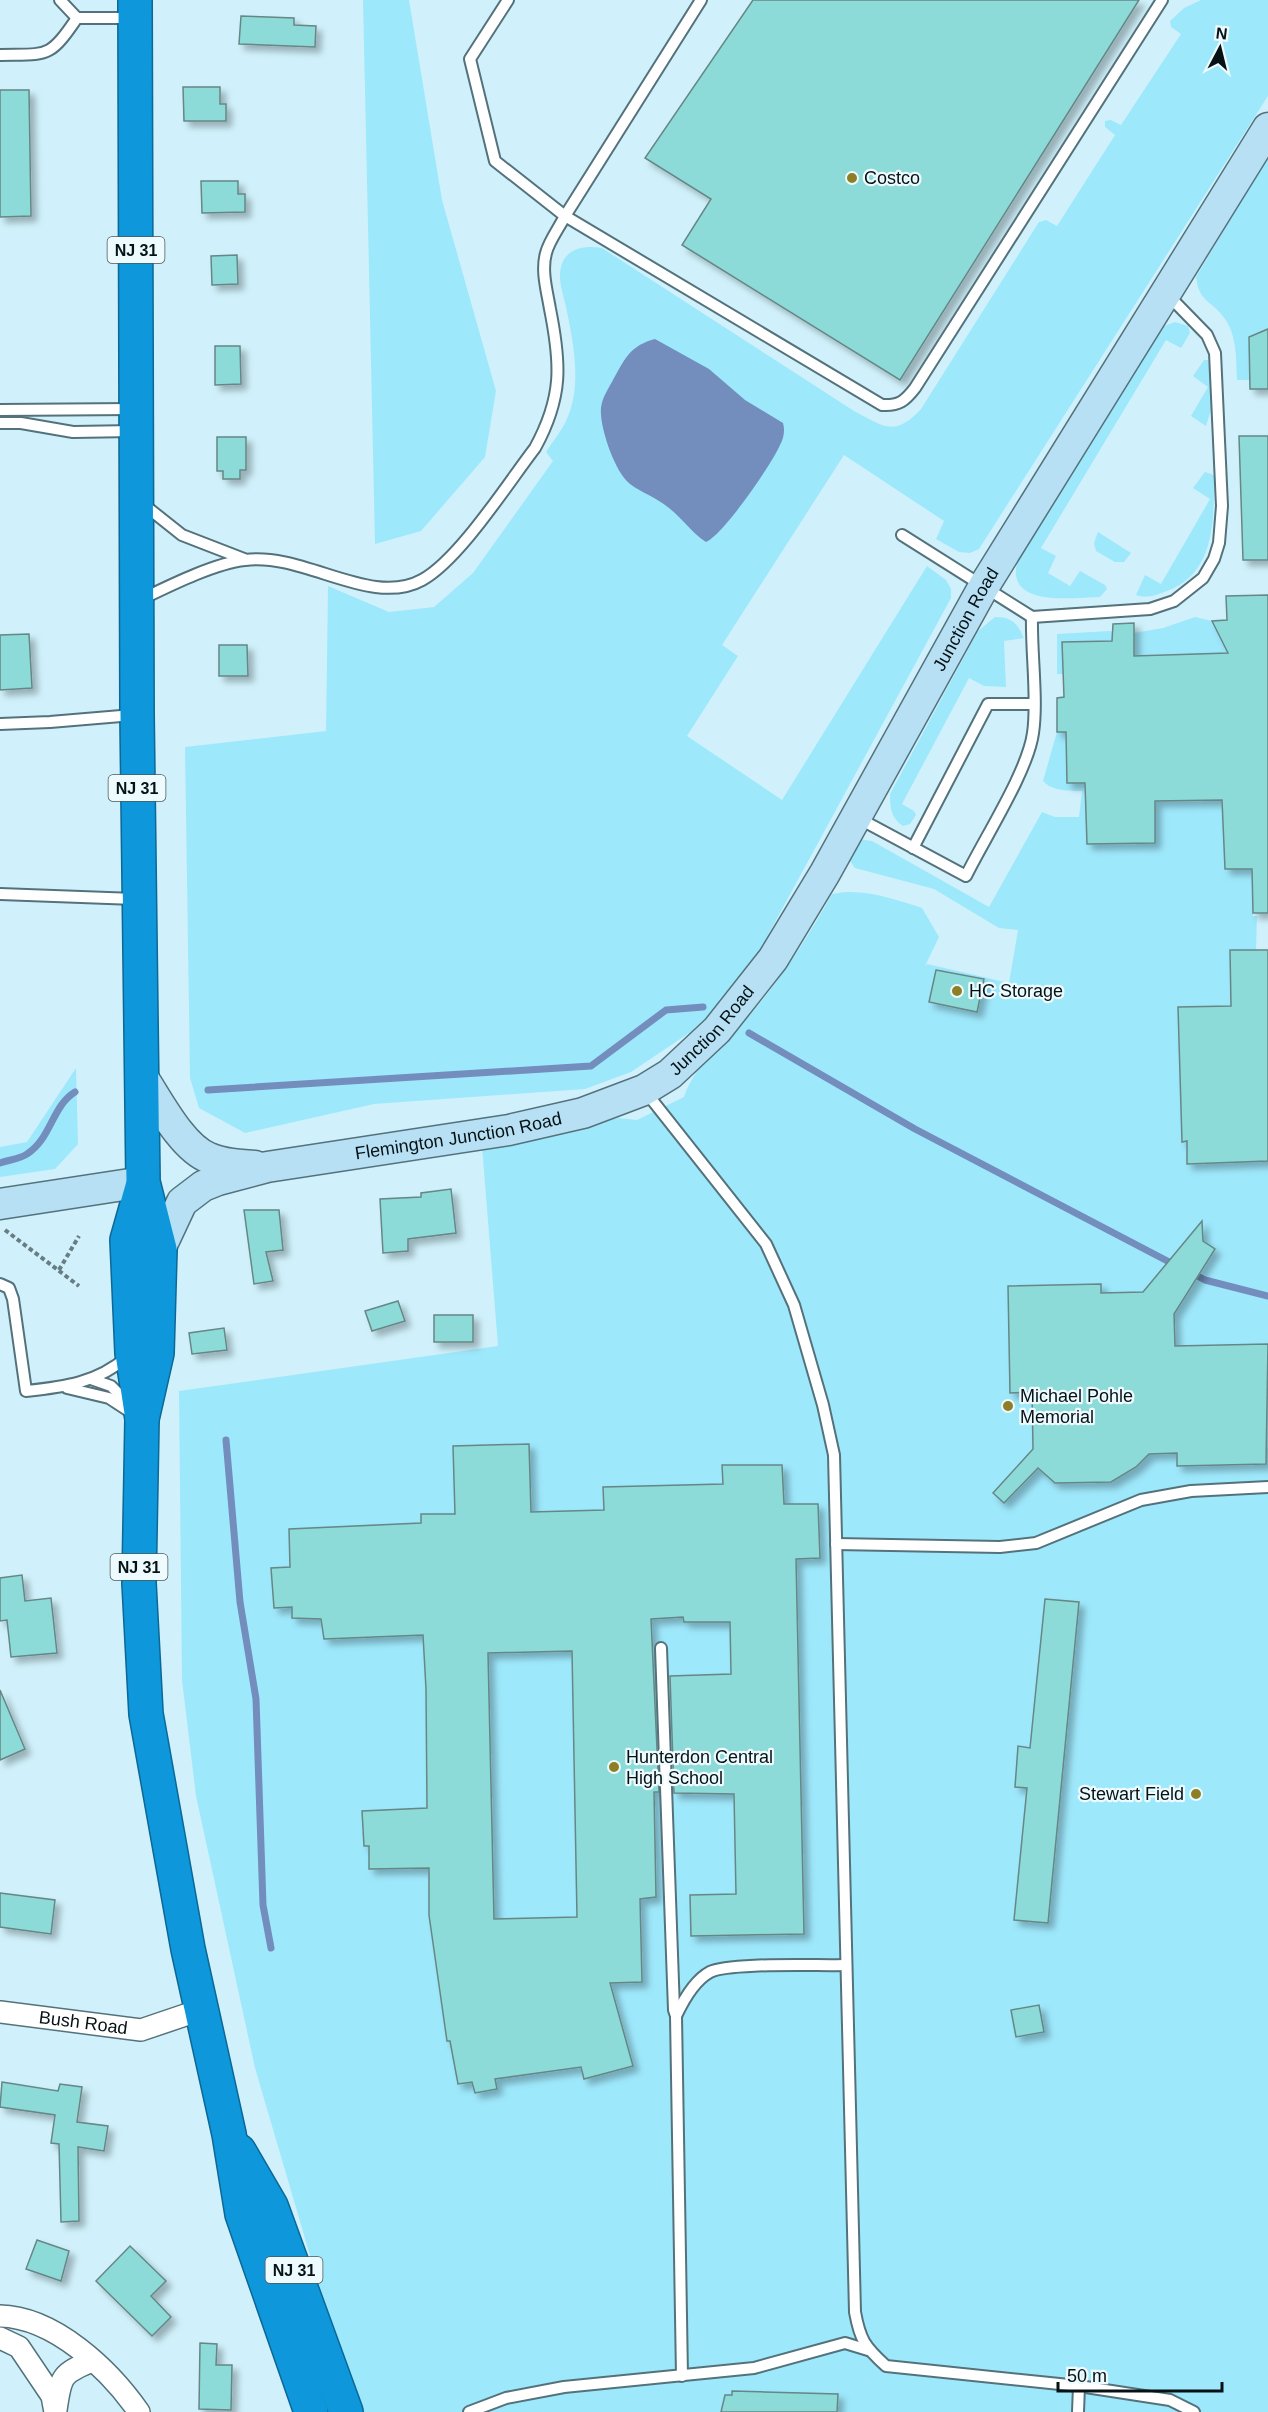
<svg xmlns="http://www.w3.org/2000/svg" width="1268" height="2412" viewBox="0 0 1268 2412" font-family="Arial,sans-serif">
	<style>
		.green { fill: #9ee8fc; fill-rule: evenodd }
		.water { fill: #738dbd }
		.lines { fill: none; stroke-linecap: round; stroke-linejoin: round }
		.stream { stroke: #738dbd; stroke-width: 7 }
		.building { fill: #8cdbd8; stroke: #668786; stroke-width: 1.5; fill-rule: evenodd; filter: url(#shadow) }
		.lane-casing { stroke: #54727b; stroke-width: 14 }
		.street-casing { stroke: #54727b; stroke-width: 24 }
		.secondary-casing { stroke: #54727b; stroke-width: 33 }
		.highway-casing { stroke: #0c6896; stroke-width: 36 }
		.path { stroke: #677d83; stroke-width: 4; stroke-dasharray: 4.5 3; stroke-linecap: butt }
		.lane { stroke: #fff; stroke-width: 10 }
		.street { stroke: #fff; stroke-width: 21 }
		.secondary { stroke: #b7e0f4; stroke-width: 30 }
		.highway { stroke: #0f97db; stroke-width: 33 }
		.poi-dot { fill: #8e7f26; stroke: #edfafe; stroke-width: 2 }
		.labels { text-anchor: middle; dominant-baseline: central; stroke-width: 4.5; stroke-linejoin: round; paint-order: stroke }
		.shield { fill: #edfafe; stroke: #4b585b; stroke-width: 1.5 }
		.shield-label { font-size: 16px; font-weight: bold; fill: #061215 }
		.poi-label { font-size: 18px; fill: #061215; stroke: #edfafe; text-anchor: start }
		.street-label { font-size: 18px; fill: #061215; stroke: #edfafe }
	</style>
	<defs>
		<filter id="shadow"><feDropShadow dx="5.5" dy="5.5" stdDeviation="3" flood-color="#0004"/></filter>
	</defs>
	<rect width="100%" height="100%" fill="#d0f1fb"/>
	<!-- green -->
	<g class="green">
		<polygon points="363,0 409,0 442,200 496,391 485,457 421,531 375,544"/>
		<path d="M 1201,0 L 1268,0 L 1268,96 L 979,549 L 970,553 L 959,552 L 936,539 L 944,521 L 844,455 L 722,645 L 738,656 L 687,736 L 782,800 L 927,566 L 946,580 L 951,589 L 951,598 L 755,959 L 728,997 L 701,1025 L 631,1072 L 585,1089 L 374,1104 L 245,1133 L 199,1108 L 190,1078 L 185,747 L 326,731 L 328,586 L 389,612 L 434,607 L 473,573 L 553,461 L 546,452 C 552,442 561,432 566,421 C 582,388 574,346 567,312 C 565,299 557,281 561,267 C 565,248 586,245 602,248 L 854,411 C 884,427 895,437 921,409 L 1039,222 L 1046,220 L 1057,226 L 1115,135 L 1105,127 L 1105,121 L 1111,120 L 1121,125 L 1181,34 L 1171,27 L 1170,21 L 1184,8 Z"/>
		<path d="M 1268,156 L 1268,329 L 1249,337 L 1250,380 L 1237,380 C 1236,359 1237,336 1225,319 C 1212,300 1199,303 1196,277 Z"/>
		<path d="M 1175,322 L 1188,326 L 1190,333 L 1181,348 L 1166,340 L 1041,548 L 1056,556 L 1048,573 L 1070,586 L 1080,571 L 1105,585 L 1107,589 L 1100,597 C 1069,598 998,608 1020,554 L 1154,335 L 1164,326 Z"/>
		<polygon points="1204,360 1208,360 1209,366 1212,406 1206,426 1191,416 1208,387 1193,376"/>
		<path d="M 1205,472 L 1214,475 C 1214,518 1216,573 1167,591 C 1157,595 1146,599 1136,595 L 1145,575 L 1161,584 L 1210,499 L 1193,488 Z"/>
		<polygon points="1098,532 1131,553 1124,562 1115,562 1096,551 1094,543"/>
		<path d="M 995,617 C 1012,617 1017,623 1024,638 L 1004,641 L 1006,687 L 984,686 L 969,678 L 902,804 L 914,811 L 916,815 L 910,824 L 903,826 C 891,818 890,808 890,794 L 978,631 Z"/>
		<polygon points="1195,617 1212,621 1222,641 1248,650 1226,653 1134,656 1134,633 1163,628"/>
		<polygon points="1109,631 1113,632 1112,641 1062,642 1063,674 1057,674 1057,634"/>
		<path d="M 1057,732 L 1066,732 L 1067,782 L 1085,783 L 1088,844 L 1155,843 L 1155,801 L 1222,800 L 1225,869 L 1252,869 L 1253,916 L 1257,916 L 1256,950 L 1230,951 L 1234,1147 L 1268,1148 L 1268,2412 L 356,2412 L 255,2068 L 196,1796 L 182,1680 L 179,1391 L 498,1346 L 482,1146 L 618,1118 L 637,1120 L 684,1097 C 695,1063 730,1037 753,1011 C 784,975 809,935 832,894 C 861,887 895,899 922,908 L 939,937 L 925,966 L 927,964 L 1009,983 L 1018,930 L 999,928 L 934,889 L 855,868 L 848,858 L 858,839 L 872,841 L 989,907 L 1042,812 L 1055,817 L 1079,817 L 1082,791 C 1069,791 1052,791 1043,781 ZM 1180,1008 L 1210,1141 L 1182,1141 Z"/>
		<polygon points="76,1068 78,1144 55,1169 0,1177 0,1147 27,1142"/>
	</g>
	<!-- water -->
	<path class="water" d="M 655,339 L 709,369 L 745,400 L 783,423 C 785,430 784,438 780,445 C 772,464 723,535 706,542 C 692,533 683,519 669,508 C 656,497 642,493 630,484 C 615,473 599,426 601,408 C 602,397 609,388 614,378 C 626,357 630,346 655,339 Z"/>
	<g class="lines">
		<!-- stream -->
		<g class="stream">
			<polyline points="749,1033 915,1129 1175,1265"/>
			<polyline points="208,1090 591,1066 666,1010 703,1007"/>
			<path d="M 0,1163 C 8,1160 20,1159 27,1154 C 51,1139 52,1106 75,1092"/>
			<polyline points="1190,1272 1205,1280 1268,1296"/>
			<polyline points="226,1440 240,1602 256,1699 263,1905 271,1948"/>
		</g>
	</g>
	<!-- building -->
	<g class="building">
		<polygon points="753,0 1139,0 900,380 682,245 711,199 645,158"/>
		<polygon points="241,16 294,18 294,25 316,26 315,47 239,44"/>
		<polygon points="183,87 220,87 220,104 226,104 226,121 184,121"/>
		<polygon points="0,90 29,90 31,216 0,217"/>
		<polygon points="201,181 238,181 238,194 245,194 245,212 202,213"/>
		<polygon points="237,255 238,284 212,285 211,256"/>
		<polygon points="1268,329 1268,389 1250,389 1249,337"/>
		<polygon points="215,346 240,346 241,384 215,385"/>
		<polygon points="1239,436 1268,436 1268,560 1243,560"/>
		<polygon points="217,437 246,437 246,470 240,470 240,479 223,479 223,471 217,471"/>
		<polygon points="1268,595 1268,913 1253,913 1252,869 1225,869 1222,800 1155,801 1155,843 1087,844 1085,783 1067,783 1066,732 1057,732 1057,698 1064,697 1062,642 1112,641 1113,624 1134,623 1134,656 1228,653 1212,621 1227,620 1226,596"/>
		<polygon points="29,634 32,688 0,690 0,635"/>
		<polygon points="219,645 247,645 248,676 219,676"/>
		<polygon points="1230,950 1268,950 1268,1161 1187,1164 1187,1141 1182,1142 1178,1007 1231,1006"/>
		<polygon points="936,970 984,979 977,1012 929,1002"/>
		<polygon points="451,1189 456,1233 408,1239 408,1251 383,1253 380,1199 421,1197 421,1193"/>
		<polygon points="244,1210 279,1210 283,1250 266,1252 273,1281 254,1284"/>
		<polygon points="1202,1221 1203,1241 1215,1249 1174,1314 1175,1346 1268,1344 1266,1464 1177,1466 1177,1453 1149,1454 1136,1467 1111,1482 1055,1483 1038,1468 1004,1503 993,1493 1033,1449 1032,1392 1010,1393 1008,1286 1101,1284 1101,1293 1143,1292"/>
		<polygon points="398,1301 405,1321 372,1331 365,1311"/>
		<rect x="434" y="1315" width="39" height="27"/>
		<polygon points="224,1328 227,1350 192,1354 189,1333"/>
		<path d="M 529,1444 L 531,1512 L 604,1510 L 603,1487 L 723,1484 L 722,1465 L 782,1465 L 784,1504 L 818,1504 L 820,1558 L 796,1559 L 804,1934 L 691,1936 L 690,1895 L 736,1894 L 734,1794 L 674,1793 L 670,1676 L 731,1674 L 730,1622 L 684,1622 L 683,1617 L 651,1619 L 659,1792 L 654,1792 L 656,1897 L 640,1899 L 642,1982 L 610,1983 L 633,2066 L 584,2079 L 581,2067 L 495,2079 L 497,2089 L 475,2093 L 472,2082 L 458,2084 L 450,2041 L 447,2041 L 429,1915 L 429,1868 L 369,1869 L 369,1846 L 364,1846 L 362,1811 L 427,1808 L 426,1689 L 423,1635 L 324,1639 L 321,1619 L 292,1618 L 292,1607 L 274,1608 L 271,1568 L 290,1567 L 289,1529 L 421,1523 L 421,1514 L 455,1514 L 453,1446 ZM 572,1651 L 577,1917 L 494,1919 L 488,1653 Z"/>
		<polygon points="22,1575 25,1601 51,1598 57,1653 11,1657 7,1620 0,1621 0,1578"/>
		<polygon points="1045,1599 1079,1602 1048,1923 1014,1920 1027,1788 1015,1787 1018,1746 1030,1748"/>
		<polygon points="0,1690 25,1749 0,1760"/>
		<polygon points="0,1893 55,1900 51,1934 0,1927"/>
		<polygon points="1039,2005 1044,2032 1016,2037 1011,2010"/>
		<polygon points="2,2082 58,2091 60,2084 82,2087 77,2122 108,2126 104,2151 78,2147 79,2221 61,2222 59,2144 51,2143 55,2115 0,2107"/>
		<polygon points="37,2240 69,2251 61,2281 26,2269"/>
		<polygon points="130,2246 166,2281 151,2296 171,2317 152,2336 96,2281"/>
		<polygon points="200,2343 217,2344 216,2365 232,2365 231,2410 199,2409"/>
		<polygon points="732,2391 838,2394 837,2412 721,2412 725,2395 732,2395"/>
	</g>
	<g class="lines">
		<defs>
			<g id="lane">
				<polyline points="60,0 77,18 132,18"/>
				<path d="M 508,0 L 470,59 L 495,161 L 565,216 L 882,405 C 899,406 905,401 915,388 L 1162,0"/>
				<path d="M 0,55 C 48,54 49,59 77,18"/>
				<polyline points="0,410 133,409"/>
				<polyline points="0,423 21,423 73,432 134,431"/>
				<polyline points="143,504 182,535 244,559"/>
				<polyline points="902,535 1032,617 1150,609 1174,601 1203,578 1214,559 1219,543 1222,506 1215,353 1207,335 1168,295"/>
				<path d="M 142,599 C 169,586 215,563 245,560 C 304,552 371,608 422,580 C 459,560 508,483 535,448 C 563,397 561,364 550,309 C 547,291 541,271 546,253 C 549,241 559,228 565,216 L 701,0"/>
				<polyline points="0,724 50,722 133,715"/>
				<path d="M 858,818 L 966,876 C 984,839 1028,771 1033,733 C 1038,700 1031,652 1032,617"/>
				<polyline points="913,848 988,704 1033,704"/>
				<polyline points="0,894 135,899"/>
				<path d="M 645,1091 L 766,1244 L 794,1305 L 823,1405 L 834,1455 L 855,2312 C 860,2340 865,2347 886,2366 L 1079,2386 L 1078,2412"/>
				<path d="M 0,1284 L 9,1288 L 13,1299 L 26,1391 C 64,1387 97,1383 127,1357"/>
				<polyline points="91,1379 111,1386 130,1405"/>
				<polyline points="67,1388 109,1398 135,1415"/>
				<polyline points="836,1544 1000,1547 1036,1543 1141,1500 1191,1491 1268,1487"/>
				<polyline points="661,1648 674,2010 676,2016"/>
				<path d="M 682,2376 L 676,2016 C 683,2001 695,1980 710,1972 C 729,1962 820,1966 846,1965"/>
				<polyline points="1079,2386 1170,2400 1194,2412"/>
				<polyline points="469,2412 506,2398 564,2387 754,2368 845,2343 868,2350"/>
			</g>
			<g id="street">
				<path id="s1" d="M 0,2012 L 141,2030 L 200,2010"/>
				<path d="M 0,2316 C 54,2317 109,2369 139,2412"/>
				<polyline points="0,2338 19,2347 52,2396 55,2412"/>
				<path d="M 56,2410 C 61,2377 60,2374 92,2361"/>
			</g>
			<g id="secondary">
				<path d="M 141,1075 C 158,1100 181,1147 209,1158 C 223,1164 239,1165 255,1166"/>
				<polyline points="0,1204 143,1182"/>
				<path id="s2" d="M 160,1249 L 182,1202 L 203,1186 L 218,1180 L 267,1167 L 509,1130 L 583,1113 L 644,1090 L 670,1074 L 717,1030 L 773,959 L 825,873 L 984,586 L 1268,128"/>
			</g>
			<g id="highway">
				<polyline points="135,0 137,714 143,1182 160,1249 157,1353 142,1419"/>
				<polyline points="142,1187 127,1240 132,1353 142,1419 139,1583 146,1714 188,1949 229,2134 242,2214 311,2412"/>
				<polyline points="239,2151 271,2206 346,2412"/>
			</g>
		</defs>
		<!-- lane casing -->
		<use href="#lane" class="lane-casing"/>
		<!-- street casing -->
		<use href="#street" class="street-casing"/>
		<!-- secondary casing -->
		<use href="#secondary" class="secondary-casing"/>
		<!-- highway casing -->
		<use href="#highway" class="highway-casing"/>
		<!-- path -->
		<g class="path">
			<polyline points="5,1230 79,1286"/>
			<polyline points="59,1270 79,1236"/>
		</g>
		<!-- lane -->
		<use href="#lane" class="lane"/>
		<!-- street -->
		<use href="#street" class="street"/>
		<!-- secondary -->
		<use href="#secondary" class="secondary"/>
		<!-- highway -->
		<use href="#highway" class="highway"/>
	</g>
	<!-- markers -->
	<g class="poi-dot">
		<circle cx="852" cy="178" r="6"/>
		<circle cx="957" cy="991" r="6"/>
		<circle cx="1008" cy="1406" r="6"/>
		<circle cx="614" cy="1767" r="6"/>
		<circle cx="1196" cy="1794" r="6"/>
	</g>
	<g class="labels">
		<!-- shield labels -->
		<g class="shield">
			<rect x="107.5" y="237" width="57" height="26" rx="4.5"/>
			<rect x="108.5" y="775" width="57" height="26" rx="4.5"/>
			<rect x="110.5" y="1554" width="57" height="26" rx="4.5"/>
			<rect x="265.5" y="2257" width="57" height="26" rx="4.5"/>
		</g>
		<g class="shield-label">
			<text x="136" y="250">NJ 31</text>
			<text x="137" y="788">NJ 31</text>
			<text x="139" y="1567">NJ 31</text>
			<text x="294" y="2270">NJ 31</text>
		</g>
		<!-- poi labels -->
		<g class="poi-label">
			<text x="864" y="178">Costco</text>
			<text x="969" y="991">HC Storage</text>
			<text x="1020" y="1396">Michael Pohle<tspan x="1020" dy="21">Memorial</tspan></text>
			<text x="626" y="1757">Hunterdon Central<tspan x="626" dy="21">High School</tspan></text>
			<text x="1184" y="1794" text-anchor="end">Stewart Field</text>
		</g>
		<!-- street labels -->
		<g class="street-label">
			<text stroke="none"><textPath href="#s2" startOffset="1107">Junction Road</textPath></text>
			<text stroke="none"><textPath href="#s2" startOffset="622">Junction Road</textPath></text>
			<text stroke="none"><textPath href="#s2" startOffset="339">Flemington Junction Road</textPath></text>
			<text stroke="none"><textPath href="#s1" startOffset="84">Bush Road</textPath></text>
		</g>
	</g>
	<!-- north arrow -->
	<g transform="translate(1220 48) rotate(7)" stroke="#edfafe" stroke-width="4.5" paint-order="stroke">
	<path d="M0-4.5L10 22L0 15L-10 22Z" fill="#061215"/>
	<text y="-9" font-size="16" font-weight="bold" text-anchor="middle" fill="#061215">N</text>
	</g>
	<!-- scale -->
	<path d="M1058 2382v9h164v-9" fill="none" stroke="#061215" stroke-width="3"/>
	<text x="1067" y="2382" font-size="18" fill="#061215" stroke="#edfafe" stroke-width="4.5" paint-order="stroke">50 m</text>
</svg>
